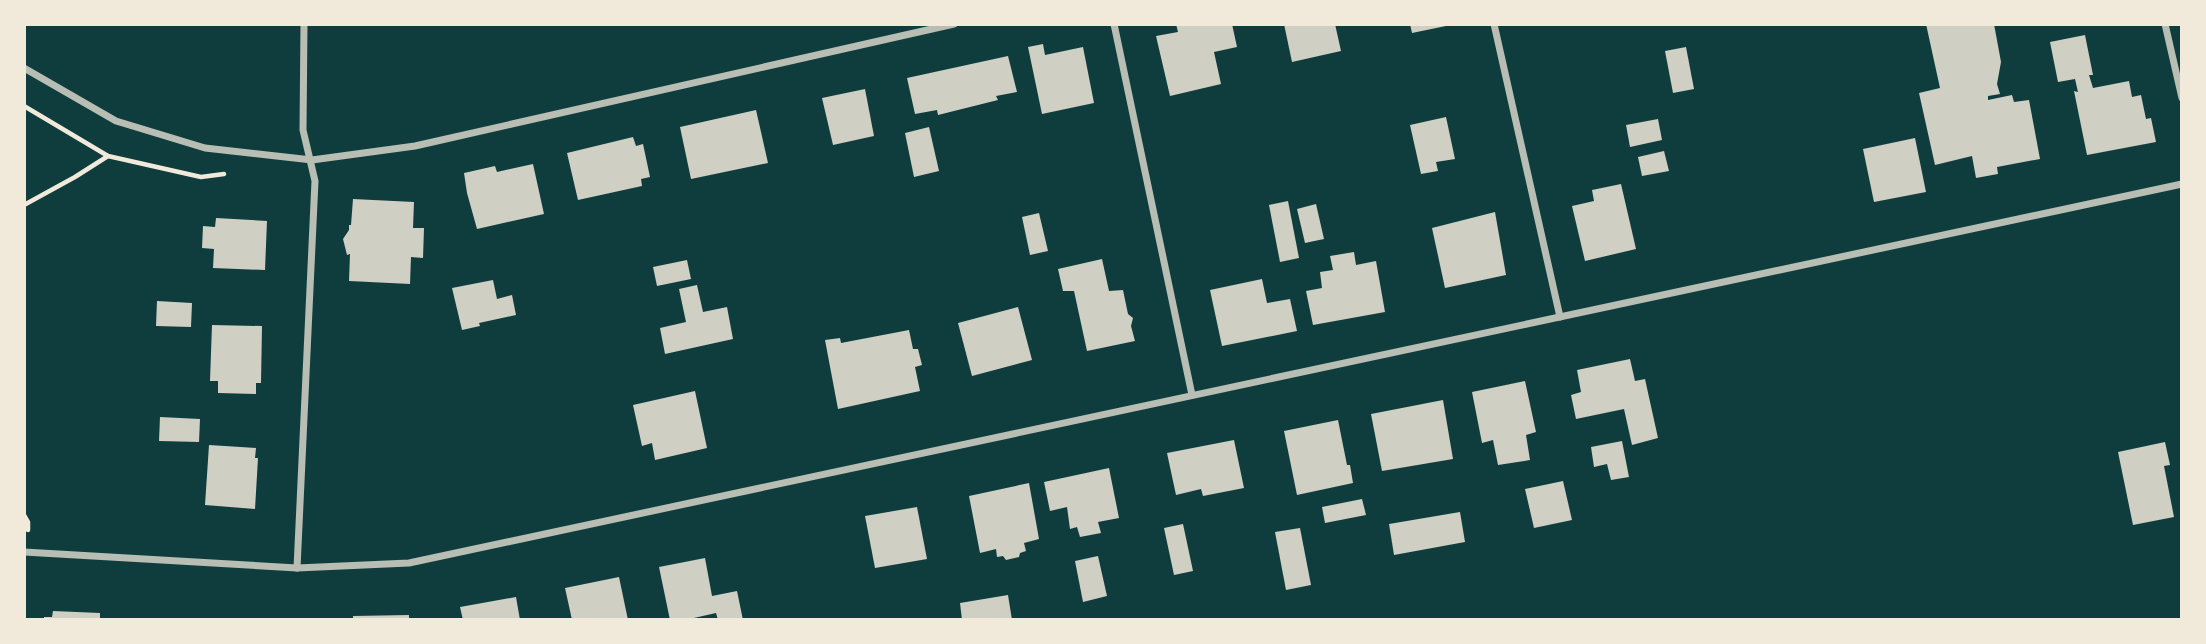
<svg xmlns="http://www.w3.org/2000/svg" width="2206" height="644" viewBox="0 0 2206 644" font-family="'Asap Condensed',sans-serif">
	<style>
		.building { fill: #cfcfc3 }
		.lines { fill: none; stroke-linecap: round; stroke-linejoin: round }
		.path { stroke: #f1e9da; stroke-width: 4.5 }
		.minor { stroke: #b8beb3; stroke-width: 7 }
	</style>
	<rect width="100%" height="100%" fill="#0f3d3e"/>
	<!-- building -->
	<g class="building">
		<polygon points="1176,24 1232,24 1237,47 1214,52 1221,84 1170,96 1156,36 1178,32"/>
		<polygon points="1284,24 1335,24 1341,51 1292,62"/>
		<polygon points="1410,24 1446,24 1446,26 1412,33"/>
		<polygon points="1926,24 1994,24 2001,62 1997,84 2000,94 1988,96 1988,100 2012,95 2014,102 2029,100 2040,159 1997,167 1998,174 1976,178 1972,156 1935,165 1919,93 1940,88"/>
		<polygon points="2085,35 2093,75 2089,75 2093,88 2129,81 2132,97 2141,95 2146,119 2151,118 2156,142 2087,155 2074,91 2078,92 2075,79 2058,82 2050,42"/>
		<polygon points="1043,44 1045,55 1083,47 1094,103 1042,114 1028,47"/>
		<polygon points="1686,47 1694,89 1673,93 1665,51"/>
		<polygon points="1008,56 1017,92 996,96 998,100 938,115 937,110 915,114 907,78"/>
		<polygon points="865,89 874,136 833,145 822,98"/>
		<polygon points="756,110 768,163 691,179 680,127"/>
		<polygon points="1446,117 1455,159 1436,162 1438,171 1421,174 1410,125"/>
		<polygon points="1658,119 1662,140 1630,147 1626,125"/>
		<polygon points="929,127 939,171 914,177 905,133"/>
		<polygon points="633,137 636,146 643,144 650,177 641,179 642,186 578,200 567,153"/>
		<polygon points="1915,138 1926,192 1874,202 1863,149"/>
		<polygon points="1664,151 1669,171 1642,176 1638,157"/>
		<polygon points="533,164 544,214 477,229 467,193 464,173 495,166 497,172"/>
		<polygon points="1621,184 1636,249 1585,261 1572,206 1594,201 1592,190"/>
		<polygon points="353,199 414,202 413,228 424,228 423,258 411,257 410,284 349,281 350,254 347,255 343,239 349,230 349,225 351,225"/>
		<polygon points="1288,201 1299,258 1280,262 1269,205"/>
		<polygon points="1316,204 1324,239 1305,243 1297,209"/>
		<polygon points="1495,212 1506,275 1445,288 1432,228"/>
		<polygon points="1039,213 1048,251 1030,255 1022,217"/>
		<polygon points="216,218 267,221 265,270 213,268 214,249 202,248 203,226 215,227"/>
		<polygon points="1354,252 1356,265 1376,261 1385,312 1313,325 1306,291 1322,288 1320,272 1333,270 1330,256"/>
		<polygon points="1102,259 1109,291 1123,290 1128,314 1133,318 1131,326 1135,341 1087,351 1074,291 1063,291 1058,269"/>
		<polygon points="687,260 691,279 657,286 653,267"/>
		<polygon points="1262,279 1267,303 1290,299 1297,331 1222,346 1210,290"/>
		<polygon points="493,280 497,299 512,295 516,315 479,323 480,326 462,330 452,288"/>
		<polygon points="697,285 703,312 727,307 733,339 665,354 660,328 686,322 679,289"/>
		<polygon points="157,301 192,303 191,327 156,326"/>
		<polygon points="1018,307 1032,360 972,376 958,323"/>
		<polygon points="212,325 262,326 261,383 256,383 256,394 218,393 218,381 210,381"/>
		<polygon points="909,330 913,349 918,349 922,365 915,367 920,391 838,409 825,340 840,338 841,343"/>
		<polygon points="1630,359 1635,381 1645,379 1658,438 1632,445 1624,409 1576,419 1571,395 1581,392 1577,370"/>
		<polygon points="1525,381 1536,432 1526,435 1530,460 1498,465 1493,440 1482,443 1472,392"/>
		<polygon points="695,391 707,448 655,460 652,443 642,446 633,405"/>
		<polygon points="1443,400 1453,459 1382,471 1371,414"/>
		<polygon points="160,417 200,419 199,442 159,441"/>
		<polygon points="1338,420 1347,465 1350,465 1353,483 1297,495 1284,431"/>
		<polygon points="1234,440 1244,488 1203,496 1201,489 1176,495 1167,453"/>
		<polygon points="1622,441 1629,477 1611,480 1607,464 1594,467 1591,447"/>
		<polygon points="2165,442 2170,465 2164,466 2174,517 2133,525 2118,452"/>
		<polygon points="209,445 256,448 255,458 258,458 255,509 205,505"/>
		<polygon points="1109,468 1119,518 1098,522 1101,533 1080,537 1077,527 1070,529 1067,507 1050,511 1044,482"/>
		<polygon points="1563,481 1572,520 1534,528 1525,489"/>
		<polygon points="1029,483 1039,539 1024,543 1026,551 1020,553 1019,557 1006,560 1003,556 997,557 996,549 980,553 969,496"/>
		<polygon points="1362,499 1366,515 1325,523 1322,507"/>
		<polygon points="917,507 927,559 875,568 865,516"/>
		<polygon points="1460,512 1465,542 1394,555 1389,524"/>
		<polygon points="1183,524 1193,571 1174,575 1164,528"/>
		<polygon points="1300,528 1311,585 1286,590 1275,532"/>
		<polygon points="1098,556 1107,596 1083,602 1075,561"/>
		<polygon points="705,558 712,596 737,591 743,620 718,620 716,613 685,620 670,620 659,567"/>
		<polygon points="619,577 628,620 572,620 565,588"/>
		<polygon points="1008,595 1012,620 962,620 960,603"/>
		<polygon points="516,597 520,620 463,620 460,607"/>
		<polygon points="53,611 100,613 100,620 44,620 44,617 52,617"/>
		<polygon points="409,615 409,620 353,620 353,616"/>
	</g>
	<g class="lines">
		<!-- path -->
		<g class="path">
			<polyline points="24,106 108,156 201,177 224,174"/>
			<polyline points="24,205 75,177 108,156"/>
			<polyline points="24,515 28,522 28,530"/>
		</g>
		<!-- minor -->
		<g class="minor">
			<polyline points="1114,24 1192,395"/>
			<polyline points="1494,24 1560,317"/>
			<polyline points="2165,24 2182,98"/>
			<polyline points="24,68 116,121 205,148 312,160 415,146 954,24"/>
			<polyline points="24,552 297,568 409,563 2182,184"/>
			<polyline points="297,568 315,181 303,130 304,24"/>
		</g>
	</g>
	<!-- border -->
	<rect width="2206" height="644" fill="none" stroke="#f1e9da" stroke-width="52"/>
</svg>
